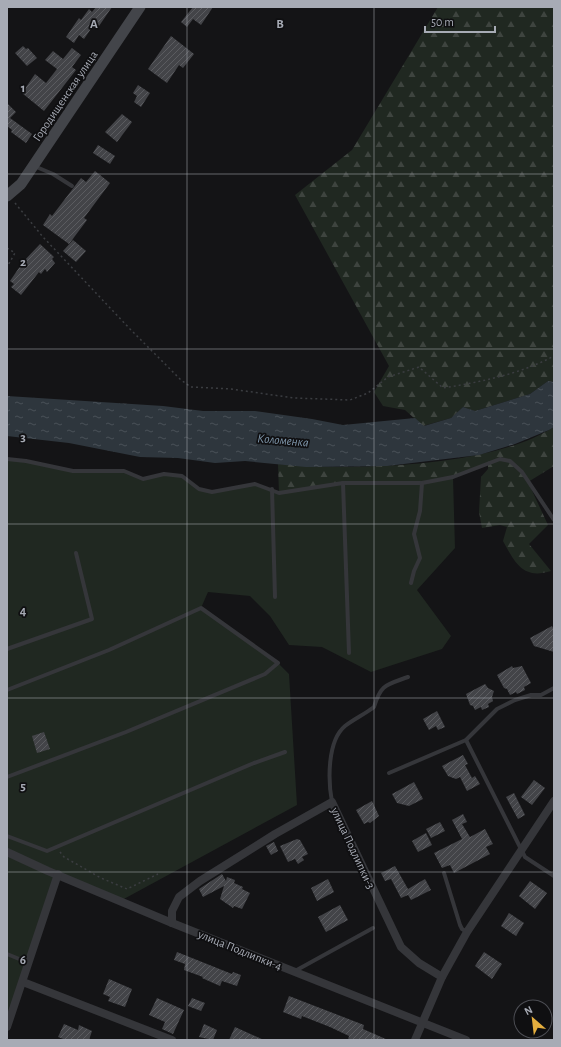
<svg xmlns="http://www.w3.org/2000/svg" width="561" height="1047" viewBox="0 0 561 1047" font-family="'Alegreya Sans',sans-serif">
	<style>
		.forest { fill: url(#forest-firs) }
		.garden { fill: #202821 }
		.water { fill: url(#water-ripples) }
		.building { fill: url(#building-hatch) }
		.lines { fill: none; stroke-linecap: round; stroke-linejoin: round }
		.path { stroke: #3b3d41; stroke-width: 1.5; stroke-dasharray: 2 3; stroke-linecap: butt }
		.lane { stroke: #35363a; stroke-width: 4 }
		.street { stroke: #35363a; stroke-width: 8 }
		.secondary { stroke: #43454a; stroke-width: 11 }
		.grid { fill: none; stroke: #a7abb5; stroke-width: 1; stroke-opacity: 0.55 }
		.labels { text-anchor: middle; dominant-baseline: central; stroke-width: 3.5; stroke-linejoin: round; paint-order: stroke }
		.street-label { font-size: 12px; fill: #a7abb5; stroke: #0f0f11 }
		.water-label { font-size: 13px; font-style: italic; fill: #8098ad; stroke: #0f0f11 }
		.grid-label { font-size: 13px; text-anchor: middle; font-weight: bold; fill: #a7abb5; stroke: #0f0f11; stroke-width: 3.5; stroke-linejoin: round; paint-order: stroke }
	</style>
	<defs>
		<pattern id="forest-firs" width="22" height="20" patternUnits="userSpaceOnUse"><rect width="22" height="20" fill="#202821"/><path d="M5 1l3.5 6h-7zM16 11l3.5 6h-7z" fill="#3e443f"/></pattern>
		<pattern id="water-ripples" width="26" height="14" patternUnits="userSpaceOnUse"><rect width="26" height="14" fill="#2e363d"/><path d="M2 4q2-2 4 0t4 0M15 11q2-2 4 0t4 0" fill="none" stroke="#495057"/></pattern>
		<pattern id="building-hatch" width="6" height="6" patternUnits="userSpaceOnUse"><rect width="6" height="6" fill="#434448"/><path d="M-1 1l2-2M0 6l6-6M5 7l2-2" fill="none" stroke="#5b5c60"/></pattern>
	</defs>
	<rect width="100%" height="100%" fill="#141416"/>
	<!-- forest -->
	<g class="forest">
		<polygon points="438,7 554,7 554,382 548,381 530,394 475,411 463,407 451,418 423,426 405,410 383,406 374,392 389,366 295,195 352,150"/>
		<path d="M 554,427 L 554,466 L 528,482 L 548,525 L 529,544 L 551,571 C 523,580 515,563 503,541 L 507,527 L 500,525 L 482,528 L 479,512 L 481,477 L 488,469 L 488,464 L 453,477 L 422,483 L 279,493 L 278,464 C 353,471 490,468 554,427 Z"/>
	</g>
	<!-- garden -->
	<polygon class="garden" points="7,459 73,471 124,471 143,479 164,474 182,476 199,489 212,492 255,484 279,492 343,483 422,483 453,477 455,548 417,590 451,636 442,649 371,672 322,647 289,645 270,616 250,596 208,592 201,608 278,663 289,674 297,805 122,900 58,874 7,1027"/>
	<!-- water -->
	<polygon class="water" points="548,381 554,382 554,427 549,430 515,444 479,455 387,466 306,467 245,461 215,463 178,458 140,457 69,443 7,436 7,396 163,406 203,411 255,411 312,419 343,425 415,418 424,426 451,418 463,407 475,411 530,394"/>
	<!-- building -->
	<g class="building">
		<polygon points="96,7 112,7 99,26 95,23 84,39 79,35 74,43 66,37 79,18 81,20 89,9 92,12"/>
		<polygon points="193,7 213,7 201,25 193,19 187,27 181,22"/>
		<polygon points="171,36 194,54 183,68 179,65 167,83 148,69"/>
		<polygon points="23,46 26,49 28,48 37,58 27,66 15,53"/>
		<polygon points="72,48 81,55 72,67 76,70 44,111 22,93 35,74 46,83 57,69 45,60 53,51 63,59"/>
		<polygon points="138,85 150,93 141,107 134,102 137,96 133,93"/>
		<polygon points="7,103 16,112 10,118 32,134 26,143 11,132 12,130 7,126"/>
		<polygon points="122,114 132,122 117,142 105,132"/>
		<polygon points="98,145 115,156 110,164 93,153"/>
		<polygon points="95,171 110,183 84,218 87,220 69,244 43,225 50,214 52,216 81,178 86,182"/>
		<polygon points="73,240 86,251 76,262 63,251"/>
		<polygon points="40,244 54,257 52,259 55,263 47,272 45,269 41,274 39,272 21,295 11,287 14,284 10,281 23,262"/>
		<polygon points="552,626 554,630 554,652 534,646 530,638"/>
		<polygon points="512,666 513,668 522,666 531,683 524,687 525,690 517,694 516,692 510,695 507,689 504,688 497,675"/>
		<polygon points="485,684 488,688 494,691 492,697 493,701 488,704 489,707 482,710 481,707 475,710 473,706 470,705 466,694"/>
		<polygon points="437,711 445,727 438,730 436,726 429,730 423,719"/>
		<polygon points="44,732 50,749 37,753 32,736"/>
		<polygon points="463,755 468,764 465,765 472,778 475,776 480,784 467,791 460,777 456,779 448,776 442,766"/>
		<polygon points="534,780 545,788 532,805 521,797"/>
		<polygon points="414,782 423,799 409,806 397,803 392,794"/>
		<polygon points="514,793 525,815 518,819 506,797"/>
		<polygon points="372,801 379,816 370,823 368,822 364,824 356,810"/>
		<polygon points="463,814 467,822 462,824 470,837 485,829 493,844 486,847 490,854 454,873 450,865 442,868 434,853 462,839 452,820"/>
		<polygon points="440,822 445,831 431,838 426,829"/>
		<polygon points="426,833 432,845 418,852 412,841"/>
		<polygon points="297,839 300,840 308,854 302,857 304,860 298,864 295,859 288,862 280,846"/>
		<polygon points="274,842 278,851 271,855 266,846"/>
		<polygon points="395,866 408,889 425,879 431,890 411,900 408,895 401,898 391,879 385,881 381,873"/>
		<polygon points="222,874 226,881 227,877 235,880 234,883 243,887 242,889 250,893 242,909 234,906 233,908 220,899 224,886 203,897 199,889"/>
		<polygon points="328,879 334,892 317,901 311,888"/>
		<polygon points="530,881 547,893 535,909 519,896"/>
		<polygon points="340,905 348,920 326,932 318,917"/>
		<polygon points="509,913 524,923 516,936 501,926"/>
		<polygon points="177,952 232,974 233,972 241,975 237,986 222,981 220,986 202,978 203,977 184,970 185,964 174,960"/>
		<polygon points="484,952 502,964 492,979 475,966"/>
		<polygon points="109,979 132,989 125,1007 108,1001 110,997 103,994"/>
		<polygon points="289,996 364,1025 363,1029 388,1040 348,1040 349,1036 330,1027 302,1016 301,1019 283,1012"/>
		<polygon points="157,998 184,1010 173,1034 162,1029 165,1022 149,1015"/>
		<polygon points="192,998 205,1003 201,1011 188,1006"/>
		<polygon points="64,1024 78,1030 79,1025 92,1031 89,1040 66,1040 58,1037"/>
		<polygon points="204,1024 217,1030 213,1040 199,1037"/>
		<polygon points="235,1027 264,1040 229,1040"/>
	</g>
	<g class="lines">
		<!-- path -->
		<g class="path">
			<path d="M 15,203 L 43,237 L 130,329 L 181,380 L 191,387 L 231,389 L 294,398 L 350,400 L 368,393 L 388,377 L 419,367 L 443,388 C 481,382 520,374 554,356"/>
			<polyline points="7,248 15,253 7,267"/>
			<polyline points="60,852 64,857 101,878 127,889 158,874"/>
		</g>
		<!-- lane -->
		<g class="lane">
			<polyline points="34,166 53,174 72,186"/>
			<polyline points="7,459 26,461 73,471 124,471 143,479 164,474 182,476 199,489 212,492 255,484 279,493 343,483 422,483 453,477 500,459 510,461 522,472 554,520"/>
			<polyline points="343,483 349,653"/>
			<polyline points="272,489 275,597"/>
			<polyline points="411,583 414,571 420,558 414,534 420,511 422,483"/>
			<polyline points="7,649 92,619 76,553"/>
			<polyline points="7,690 109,650 201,608 278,663 265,674 126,732 7,777"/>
			<polyline points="466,740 525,857 554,876"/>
			<polyline points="389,773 466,740 497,709 515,700 531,695 541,695 554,688"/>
			<path d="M 332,802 C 328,781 327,741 345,726 C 354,719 365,714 374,707 C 381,684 386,685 408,677"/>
			<polyline points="7,836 47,851 254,763 285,752"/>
			<polyline points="444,873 460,925 462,929 467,932"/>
			<polyline points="7,954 29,963"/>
			<polyline points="295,971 373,928"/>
		</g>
		<!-- street -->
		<g class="street">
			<polyline points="7,852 48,871 172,923 466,1040"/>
			<polyline points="172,923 172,911 179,897 200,881 275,834 332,802 401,947 419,963 442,977"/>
			<polyline points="23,982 172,1040"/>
			<polyline points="7,1027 58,874"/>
			<polyline points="415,1040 442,977 467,932 554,801"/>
		</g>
		<!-- secondary -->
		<polyline class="secondary" points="7,196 21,184 140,7"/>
	</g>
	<!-- grid -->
	<path class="grid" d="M 187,7 L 187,1040M 374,7 L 374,1040M 7,174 L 554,174M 7,349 L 554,349M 7,524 L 554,524M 7,698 L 554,698M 7,872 L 554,872"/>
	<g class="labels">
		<!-- street labels -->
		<g class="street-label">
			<text transform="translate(65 96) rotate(-56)">Городищенская улица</text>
			<text transform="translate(353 848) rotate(65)">улица Подлипки-3</text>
			<text transform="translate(240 950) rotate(22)">улица Подлипки-4</text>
		</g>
		<!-- water labels -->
		<g class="water-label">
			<text transform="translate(283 441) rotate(5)">Коломенка</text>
		</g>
	</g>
	<g class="grid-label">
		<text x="94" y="28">A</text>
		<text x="280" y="28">B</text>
		<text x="23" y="92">1</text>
		<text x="23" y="266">2</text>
		<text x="23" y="441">3</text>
		<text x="23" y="615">4</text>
		<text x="23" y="790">5</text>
		<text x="23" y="964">6</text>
	</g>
	<!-- border -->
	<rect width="561" height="1047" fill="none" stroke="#a7abb5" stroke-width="16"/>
	<!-- north arrow -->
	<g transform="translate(533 1019) rotate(332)"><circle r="19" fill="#0f0f11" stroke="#4c4d53"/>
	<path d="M0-3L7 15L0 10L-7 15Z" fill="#e4ae3e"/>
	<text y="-6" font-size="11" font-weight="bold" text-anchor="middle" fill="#a7abb5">N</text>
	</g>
	<!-- scale -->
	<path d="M425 26v6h70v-6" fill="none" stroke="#a7abb5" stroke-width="2"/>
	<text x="431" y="26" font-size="12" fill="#a7abb5" stroke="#0f0f11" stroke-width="3" paint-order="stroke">50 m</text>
</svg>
